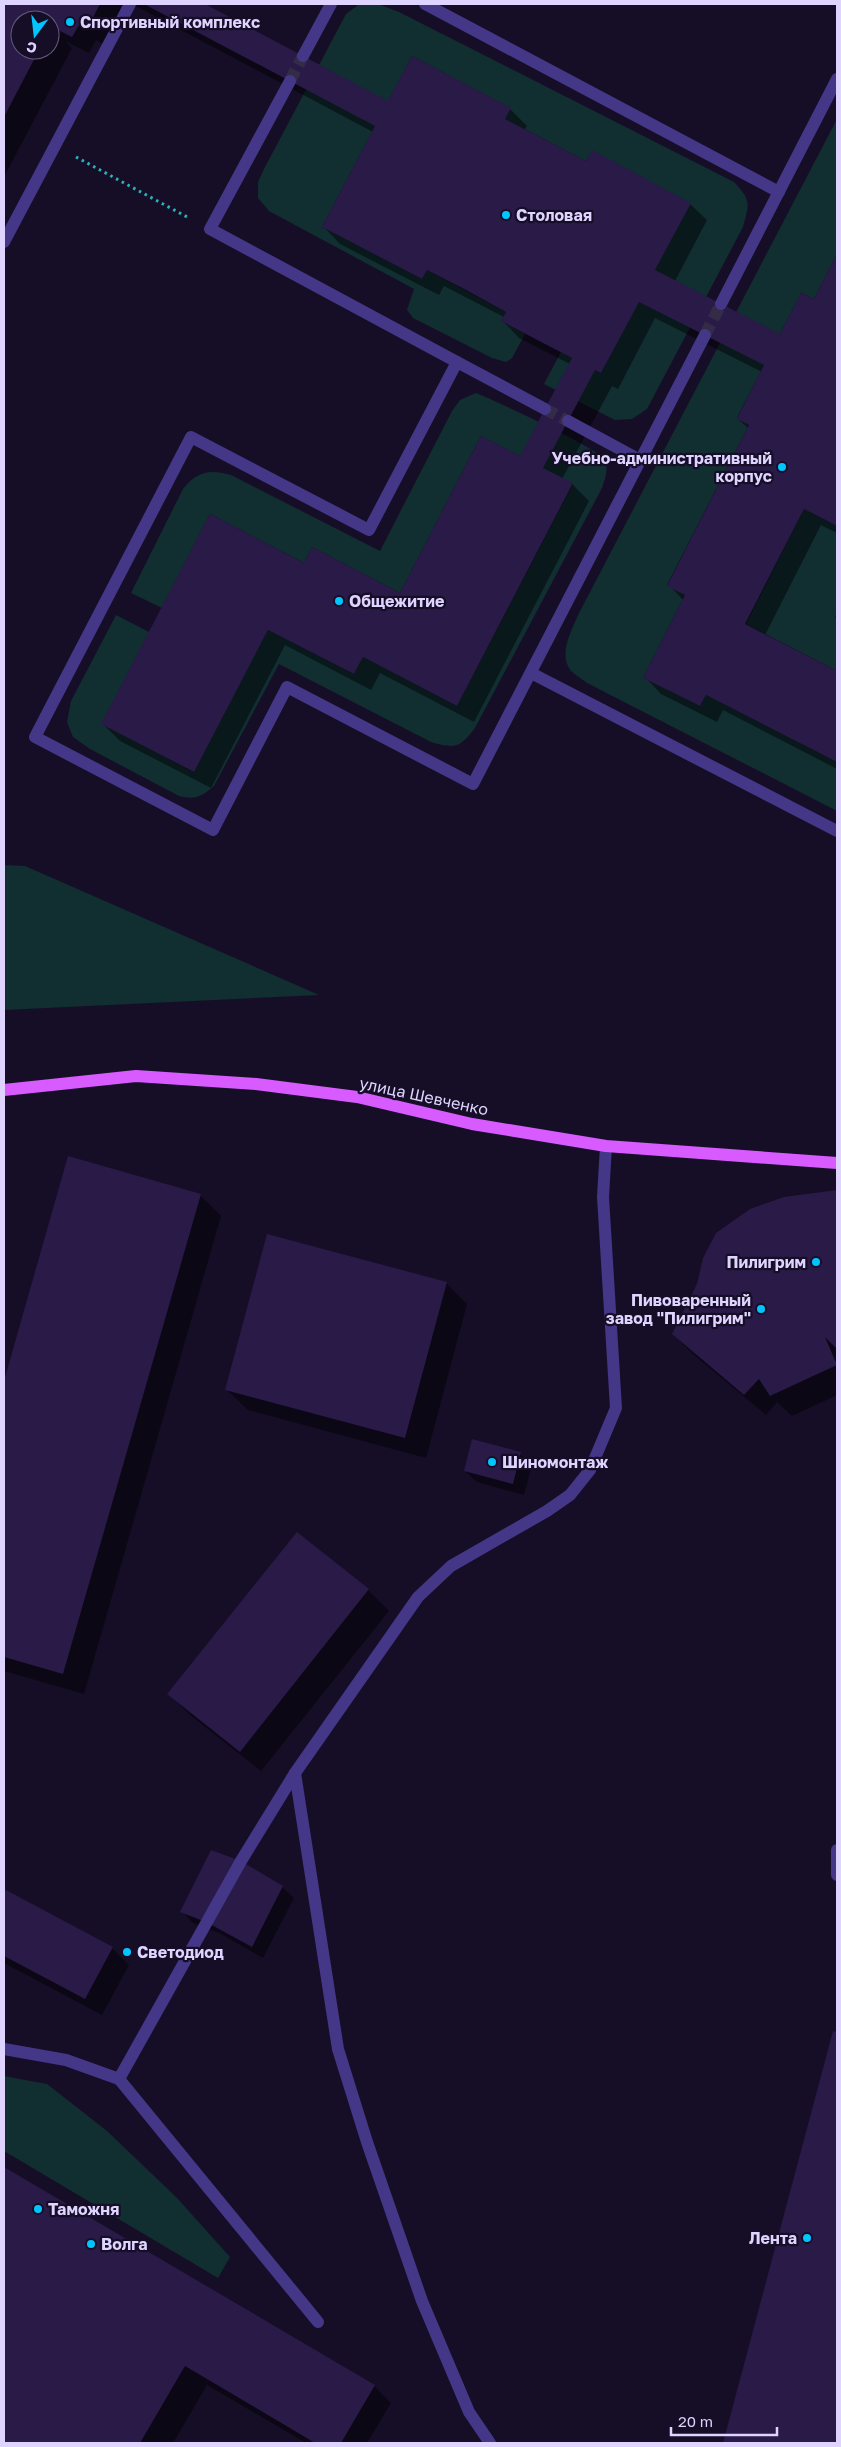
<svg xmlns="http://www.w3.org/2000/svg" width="841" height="2447" viewBox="0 0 841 2447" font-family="'Golos Text',sans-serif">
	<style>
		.green { fill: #112e31 }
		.shadow { fill: #0007; fill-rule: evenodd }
		.building { fill: #291a48 }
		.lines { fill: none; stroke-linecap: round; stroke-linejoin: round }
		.minor-tunnel { stroke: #342c47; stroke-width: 12; stroke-dasharray: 12 6; stroke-linecap: butt }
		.path { stroke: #2ab2bc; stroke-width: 3; stroke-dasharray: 2.5 4; stroke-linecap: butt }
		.minor { stroke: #453787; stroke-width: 12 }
		.major { stroke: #d75bff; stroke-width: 12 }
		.poi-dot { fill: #00c5ff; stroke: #160e27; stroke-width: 2 }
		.labels { text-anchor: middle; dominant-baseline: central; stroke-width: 4.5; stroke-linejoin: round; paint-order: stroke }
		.poi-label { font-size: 16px; font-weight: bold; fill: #ded4ff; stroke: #160e27; text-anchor: start }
		.street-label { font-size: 16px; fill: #ded4ff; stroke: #160e27 }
	</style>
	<rect width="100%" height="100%" fill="#160e27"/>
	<!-- green -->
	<g class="green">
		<path d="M 378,4 L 399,12 L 734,182 C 752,201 749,204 743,227 L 647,409 L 632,419 L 615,420 L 544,384 L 561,352 L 601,373 L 690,203 L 592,151 L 586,161 L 505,119 L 510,108 L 412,56 L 322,227 L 422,279 L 427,270 L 506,312 L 501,321 L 525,334 L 512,358 L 506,362 L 492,358 L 413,318 L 407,310 L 414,289 L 269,211 L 258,198 L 258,182 L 264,169 L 346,14 L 358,5 Z"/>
		<path d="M 837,119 L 837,254 L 814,299 L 801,293 L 737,418 L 749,425 L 667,585 L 685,595 L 643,678 L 700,706 L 706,695 L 837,762 L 837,811 L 587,683 C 582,679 575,675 571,671 C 558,654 571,632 578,615 Z"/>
		<path d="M 476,393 C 494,400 595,447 603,458 C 610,468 605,478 602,488 L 475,728 C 460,748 455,749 431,742 L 279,664 L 214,786 C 201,797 195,800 179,796 L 90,749 L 73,737 L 67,722 L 71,701 L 116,615 L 149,632 L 102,724 L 193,772 L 268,630 L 354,674 L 363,657 L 457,706 L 573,484 L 481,436 L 400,593 L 312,547 L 304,563 L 210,514 L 162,608 L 131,593 L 183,489 C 197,471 210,469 231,475 L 380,551 L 452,411 L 460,400 Z"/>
		<polygon points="804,509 837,526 837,613 835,617 837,619 837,671 746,624"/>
		<polygon points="4,865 25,866 319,995 4,1010"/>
		<polygon points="4,2076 47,2084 107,2131 177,2198 230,2257 218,2278 4,2151"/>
	</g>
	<!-- shadow -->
	<g class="shadow">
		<path d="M 4,4 L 126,4 L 104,45 L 96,40 L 89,53 L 65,41 L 72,48 L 4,177 ZM 20,20 L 50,20 L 50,50 L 20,50 Z"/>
		<polygon points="132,4 203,4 389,103 510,109 527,126 524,130 587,163 690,204 707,220 675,281 781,336 814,301 837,256 837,533 821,525 765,635 837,672 837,769 723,710 717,722 661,694 645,677 684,601 669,585 749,429 738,419 762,372 655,318 618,389 612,386 562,479 572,484 589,501 474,722 380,673 371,690 285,645 211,788 120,741 103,724 304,564 400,594 521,457 570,364 519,338 503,321 504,317 444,286 439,295 340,244 324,227 373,132"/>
		<polygon points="69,1158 200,1195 221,1216 84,1694 4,1671 4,1385"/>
		<polygon points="837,1192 837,1395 792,1416 777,1402 766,1415 694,1355 673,1334 784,1198"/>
		<polygon points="446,1283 467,1304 426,1458 248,1410 227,1390"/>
		<polygon points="520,1454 532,1465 524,1495 477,1482 465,1471"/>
		<polygon points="297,1533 368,1590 389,1611 261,1771 190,1715 169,1694"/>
		<polygon points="282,1887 294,1898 263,1958 219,1933 193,1923 182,1911"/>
		<polygon points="4,1891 112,1948 129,1965 102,2015 4,1963"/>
		<polygon points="834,2033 837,2034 837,2443 724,2443"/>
		<polygon points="4,2169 374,2386 391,2403 367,2443 306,2443 207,2385 173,2443 4,2443"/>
	</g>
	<!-- building -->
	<g class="building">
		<polygon points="4,4 100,4 87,29 79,25 72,37 52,27 50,30 50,20 20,20 20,50 39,50 4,117"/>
		<polygon points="144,4 205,4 388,101 412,56 511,108 505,119 586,161 592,150 691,203 655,270 780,334 801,293 814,299 837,254 837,526 804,509 745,624 837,671 837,762 706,695 700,706 643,678 685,595 667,586 749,425 737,419 764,365 639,302 601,373 595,370 543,468 573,483 457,706 363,657 354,674 268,630 194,772 101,724 210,514 304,563 312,547 400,593 481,436 520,456 572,358 501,321 506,312 466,290 427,270 422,279 322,227 375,126"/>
		<polygon points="68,1156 201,1194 63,1674 4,1657 4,1381"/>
		<polygon points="837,1190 837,1349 825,1337 837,1365 770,1396 759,1379 744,1395 672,1334 697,1284 703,1258 716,1233 750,1209 784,1197"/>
		<polygon points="267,1234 447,1282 405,1438 225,1390"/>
		<polygon points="472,1439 521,1452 513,1484 464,1471"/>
		<polygon points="297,1532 369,1589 240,1752 167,1694"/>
		<polygon points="211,1850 241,1861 283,1886 252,1947 206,1922 180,1912"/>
		<polygon points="4,1889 113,1947 85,1999 4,1956"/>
		<polygon points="833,2031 837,2032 837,2443 723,2443"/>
		<polygon points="4,2167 375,2385 341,2443 315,2443 185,2366 140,2443 4,2443"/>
	</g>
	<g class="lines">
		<!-- minor-tunnel -->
		<g class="minor-tunnel">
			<polyline points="290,81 303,56"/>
			<polyline points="705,335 721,304"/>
			<polyline points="545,409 568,421"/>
		</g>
		<!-- path -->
		<polyline class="path" points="76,157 189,218"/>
		<!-- minor -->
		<g class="minor">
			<polyline points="425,4 779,192"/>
			<polyline points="303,56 331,4"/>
			<polyline points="290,81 210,229 457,362"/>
			<polyline points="4,242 130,4"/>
			<polyline points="721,304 837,79"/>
			<polyline points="545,409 457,362 369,530 191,437 35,737 213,830 287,687 473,784 705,335"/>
			<polyline points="568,421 640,460"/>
			<polyline points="531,673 837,831"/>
			<polyline points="295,1773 338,2049 367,2142 422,2301 469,2412 490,2443"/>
			<polyline points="837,1850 837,1875"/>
			<polyline points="4,2049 66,2060 119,2079"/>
			<polyline points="318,2322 119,2079 241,1861 295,1773 418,1597 451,1566 547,1511 570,1495 590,1470 616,1408 603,1197 606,1146"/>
		</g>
		<!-- major -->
		<polyline class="major" points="4,1090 136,1076 256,1084 357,1097 472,1124 606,1146 837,1163"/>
	</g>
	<!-- markers -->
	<g class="poi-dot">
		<circle cx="70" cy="22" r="5"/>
		<circle cx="506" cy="215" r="5"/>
		<circle cx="782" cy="467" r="5"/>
		<circle cx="339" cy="601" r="5"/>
		<circle cx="816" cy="1262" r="5"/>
		<circle cx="761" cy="1309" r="5"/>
		<circle cx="492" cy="1462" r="5"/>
		<circle cx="127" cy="1952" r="5"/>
		<circle cx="38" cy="2209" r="5"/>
		<circle cx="807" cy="2238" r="5"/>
		<circle cx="91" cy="2244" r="5"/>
	</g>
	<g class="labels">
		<!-- poi labels -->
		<g class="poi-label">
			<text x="80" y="22">Спортивный комплекс</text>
			<text x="516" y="215">Столовая</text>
			<text x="772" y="458" text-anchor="end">Учебно-административный<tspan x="772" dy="18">корпус</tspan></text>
			<text x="349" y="601">Общежитие</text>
			<text x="806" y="1262" text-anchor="end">Пилигрим</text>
			<text x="751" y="1300" text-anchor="end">Пивоваренный<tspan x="751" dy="18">завод "Пилигрим"</tspan></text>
			<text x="502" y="1462">Шиномонтаж</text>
			<text x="137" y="1952">Светодиод</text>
			<text x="48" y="2209">Таможня</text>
			<text x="797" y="2238" text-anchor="end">Лента</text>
			<text x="101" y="2244">Волга</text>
		</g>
		<!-- street labels -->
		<g class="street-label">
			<text transform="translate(424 1096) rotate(12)">улица Шевченко</text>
		</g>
	</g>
	<!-- border -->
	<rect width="841" height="2447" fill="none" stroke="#ded4ff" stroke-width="10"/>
	<!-- north arrow -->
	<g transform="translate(35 35) rotate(195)"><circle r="24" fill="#160e27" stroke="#665d7d"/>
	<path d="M0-4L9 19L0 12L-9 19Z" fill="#00c5ff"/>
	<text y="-8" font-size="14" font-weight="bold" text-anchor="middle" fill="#ded4ff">С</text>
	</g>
	<!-- scale -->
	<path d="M671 2427v8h106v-8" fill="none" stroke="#ded4ff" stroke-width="2.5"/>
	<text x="678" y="2427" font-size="15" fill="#ded4ff" stroke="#160e27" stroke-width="4" paint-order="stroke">20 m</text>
</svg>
